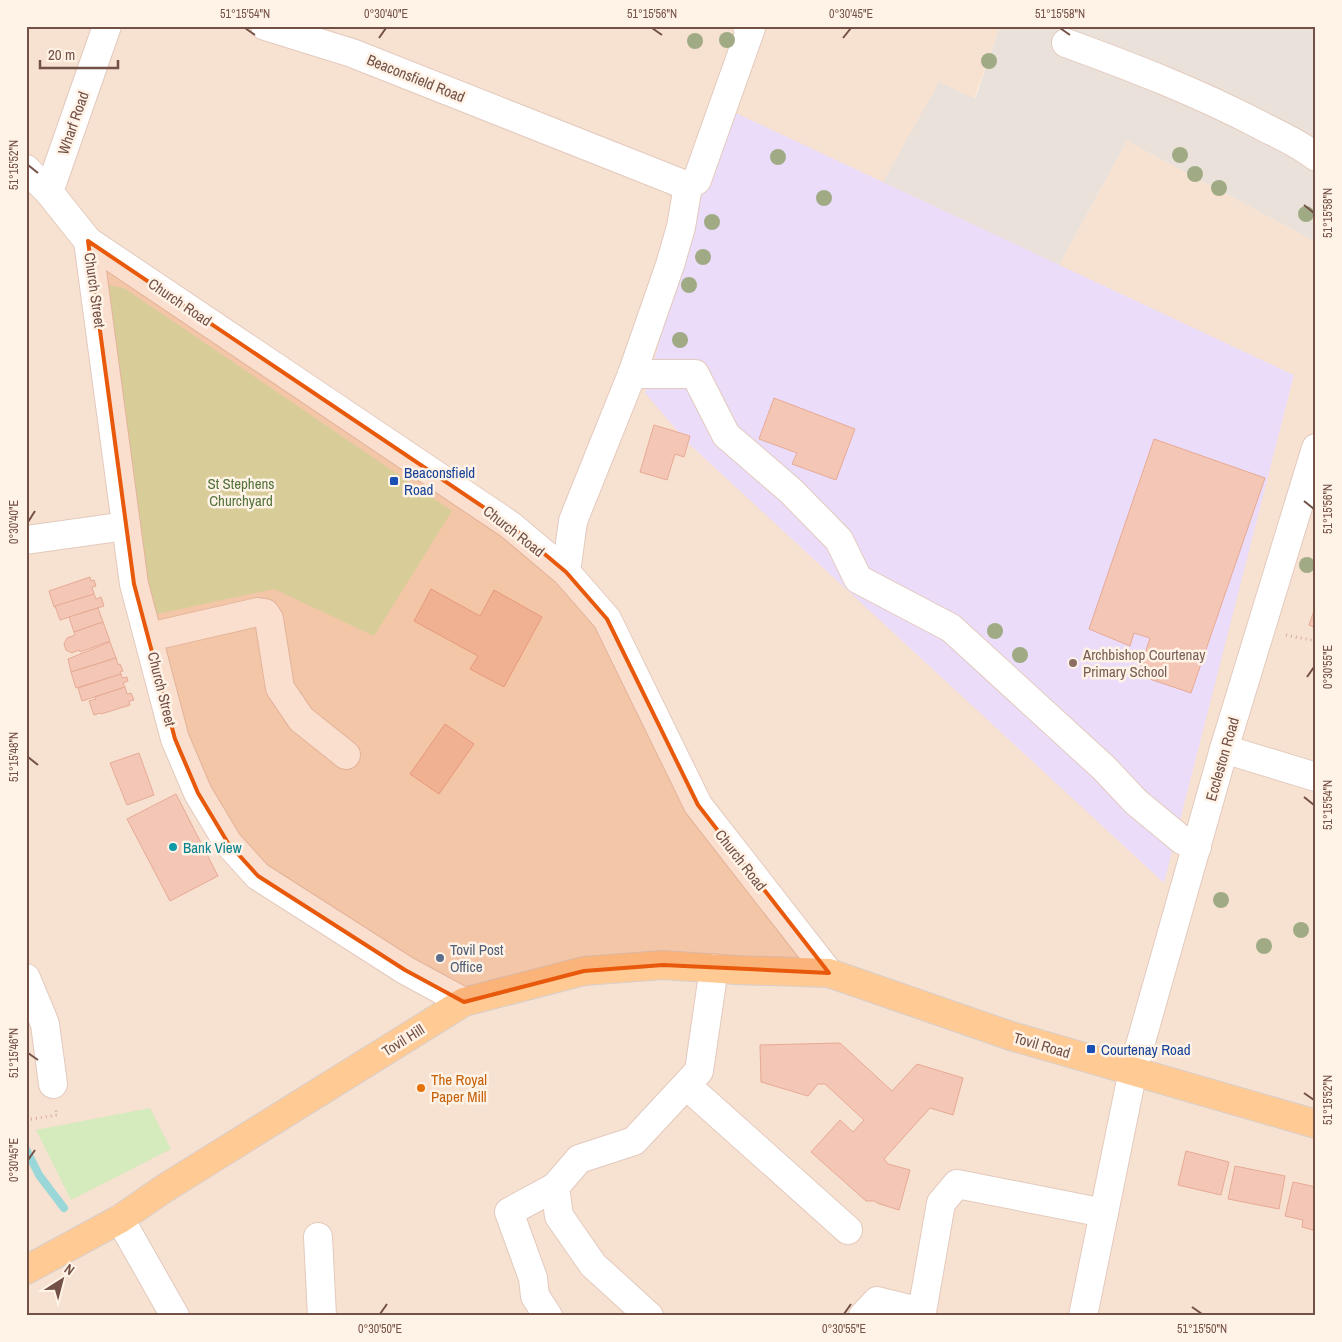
<svg xmlns="http://www.w3.org/2000/svg" width="1342" height="1342" viewBox="0 0 1342 1342" font-family="'Archivo Narrow',sans-serif">
	<style>
		.residential { fill: #f7e1d0 }
		.industrial { fill: #ebe1db }
		.education { fill: #ebdcf9 }
		.green { fill: #d5eabd }
		.lines { fill: none; stroke-linecap: round; stroke-linejoin: round }
		.stream { stroke: #99d7d9; stroke-width: 8 }
		.building { fill: #f3c6b5; stroke: #e7aa95 }
		.minor-casing { stroke: #e3cabe; stroke-width: 30 }
		.major-casing { stroke: #d8cecb; stroke-width: 30 }
		.path { stroke: #d8aa99; stroke-width: 3; stroke-dasharray: 1 4; stroke-linecap: butt }
		.minor { stroke: #fff; stroke-width: 28 }
		.major { stroke: #ffca94; stroke-width: 28 }
		.tree { fill: #a0ab85 }
		.marked { fill: #e8590c; fill-opacity: 0.2; stroke: #e8590c; stroke-width: 4; stroke-linejoin: round }
		.ticks { fill: none; stroke: #745146; stroke-width: 2 }
		.transit-dot { fill: #1a4fb4; stroke: #fff2e6; stroke-width: 2 }
		.education-dot { fill: #8d6e63; stroke: #fff2e6; stroke-width: 2 }
		.culture-dot { fill: #0f9aa8; stroke: #fff2e6; stroke-width: 2 }
		.service-dot { fill: #5c6f8a; stroke: #fff2e6; stroke-width: 2 }
		.food-dot { fill: #e8710a; stroke: #fff2e6; stroke-width: 2 }
		.labels { text-anchor: middle; dominant-baseline: central; stroke-width: 5; stroke-linejoin: round; paint-order: stroke }
		.street-label { font-size: 15px; fill: #745146; stroke: #fff2e6 }
		.transit-label { font-size: 15px; fill: #164399; stroke: #fff2e6; text-anchor: start }
		.park-label { font-size: 15px; fill: #53743c; stroke: #fff2e6 }
		.education-label { font-size: 15px; fill: #785e54; stroke: #fff2e6; text-anchor: start }
		.culture-label { font-size: 15px; fill: #0d838f; stroke: #fff2e6; text-anchor: start }
		.service-label { font-size: 15px; fill: #4e5e75; stroke: #fff2e6; text-anchor: start }
		.food-label { font-size: 15px; fill: #c56008; stroke: #fff2e6; text-anchor: start }
		.neatline { fill: none; stroke: #745146; stroke-width: 2 }
		.ticks-label { font-size: 12px; text-anchor: middle; fill: #745146 }
	</style>
	<rect width="100%" height="100%" fill="#fdeedf"/>
	<!-- residential -->
	<polygon class="residential" points="26,26 1000,26 974,99 1059,265 1127,141 1316,242 1316,1316 26,1316"/>
	<!-- industrial -->
	<polygon class="industrial" points="1000,26 1316,26 1316,242 1127,141 1059,265 883,182 939,82 975,99"/>
	<!-- education -->
	<polygon class="education" points="725,108 1294,375 1164,883 687,442 645,393"/>
	<!-- green -->
	<g class="green">
		<polygon points="108,285 124,288 452,511 374,636 274,589 153,615"/>
		<polygon points="150,1108 171,1149 71,1200 36,1130"/>
	</g>
	<g class="lines">
		<!-- stream -->
		<polyline class="stream" points="26,1149 39,1175 64,1208"/>
	</g>
	<!-- building -->
	<g class="building">
		<polygon points="774,398 855,429 836,480 792,464 797,453 759,439"/>
		<polygon points="654,425 690,436 684,457 675,454 667,480 640,472"/>
		<polygon points="1154,439 1265,478 1191,693 1138,675 1150,638 1134,633 1130,646 1089,629"/>
		<polygon points="90,577 91,581 94,580 96,586 92,587 94,594 54,607 49,591"/>
		<polygon points="431,589 480,616 494,590 542,617 504,687 470,669 478,656 414,621"/>
		<polygon points="94,594 96,599 101,597 104,606 60,620 55,606"/>
		<polygon points="1316,605 1316,628 1309,625"/>
		<polygon points="98,608 103,622 74,632 69,617"/>
		<polygon points="103,622 110,641 80,652 79,650 72,653 66,650 64,644 67,638 75,635 74,632"/>
		<polygon points="110,642 116,658 71,672 68,659"/>
		<polygon points="116,658 118,665 120,664 123,671 120,672 121,674 76,688 71,672"/>
		<polygon points="121,674 122,678 127,677 128,681 123,683 125,687 82,701 78,688"/>
		<polygon points="125,687 127,694 131,693 134,700 129,701 130,705 101,714 100,713 94,715 89,701 96,699 95,697"/>
		<polygon points="445,724 474,744 439,794 410,774"/>
		<polygon points="139,753 154,795 127,805 110,763"/>
		<polygon points="176,794 218,876 170,901 127,819"/>
		<polygon points="840,1043 892,1091 917,1064 963,1078 953,1115 930,1108 884,1159 888,1164 910,1170 899,1210 877,1203 875,1201 866,1201 811,1152 840,1120 853,1132 864,1120 825,1084 818,1084 808,1096 761,1082 760,1045"/>
		<polygon points="1186,1151 1229,1162 1221,1195 1178,1185"/>
		<polygon points="1235,1166 1285,1176 1279,1209 1228,1199"/>
		<polygon points="1293,1182 1316,1187 1316,1231 1302,1227 1303,1220 1285,1216"/>
	</g>
	<g class="lines">
		<defs>
			<g id="minor">
				<polyline points="265,26 352,53 688,186 681,227 670,265 632,374 573,521 566,572"/>
				<path d="M 1066,43 C 1132,67 1197,92 1260,125 C 1279,135 1299,143 1316,157"/>
				<polyline points="26,169 49,192 88,241 510,525 566,572 607,619 698,805 829,973"/>
				<polyline points="688,186 697,180 751,28 747,26"/>
				<polyline points="49,192 107,26"/>
				<polyline points="88,241 134,584 175,739 198,793 228,843 258,876 405,970 464,1002"/>
				<polyline points="632,374 695,374 726,435 791,491 839,540 858,579 951,628 1104,768 1136,802 1182,840 1197,847"/>
				<polyline points="26,540 126,526"/>
				<polyline points="149,637 258,612 265,613 269,619 280,688 301,719 346,755"/>
				<polyline points="1224,749 1316,777"/>
				<polyline points="26,978 45,1024 53,1084"/>
				<polyline points="687,1086 848,1230"/>
				<polyline points="120,1219 175,1316"/>
				<polyline points="318,1237 322,1316"/>
				<polyline points="922,1312 941,1203 957,1184 1104,1213"/>
				<polyline points="548,1316 535,1296 533,1278 509,1212 555,1187"/>
				<polyline points="649,1316 593,1265 559,1216 555,1187 579,1159 634,1141 699,1071 714,968"/>
				<polyline points="863,1316 877,1301 922,1312 921,1316"/>
				<polyline points="1083,1316 1133,1070 1224,749 1316,448"/>
			</g>
			<polyline id="major" points="26,1270 120,1219 165,1188 464,1002 584,971 663,965 736,970 829,973 1011,1036 1316,1124"/>
		</defs>
		<!-- minor casing -->
		<use href="#minor" class="minor-casing"/>
		<!-- major casing -->
		<use href="#major" class="major-casing"/>
		<!-- path -->
		<g class="path">
			<polyline points="1286,635 1316,641"/>
			<polyline points="26,1120 57,1115 56,1109"/>
		</g>
		<!-- minor -->
		<use href="#minor" class="minor"/>
		<!-- major -->
		<use href="#major" class="major"/>
	</g>
	<!-- trees -->
	<g class="tree">
		<circle cx="727" cy="40" r="8"/>
		<circle cx="695" cy="41" r="8"/>
		<circle cx="989" cy="61" r="8"/>
		<circle cx="1180" cy="155" r="8"/>
		<circle cx="778" cy="157" r="8"/>
		<circle cx="1195" cy="174" r="8"/>
		<circle cx="1219" cy="188" r="8"/>
		<circle cx="824" cy="198" r="8"/>
		<circle cx="1306" cy="214" r="8"/>
		<circle cx="712" cy="222" r="8"/>
		<circle cx="703" cy="257" r="8"/>
		<circle cx="689" cy="285" r="8"/>
		<circle cx="680" cy="340" r="8"/>
		<circle cx="1307" cy="565" r="8"/>
		<circle cx="995" cy="631" r="8"/>
		<circle cx="1020" cy="655" r="8"/>
		<circle cx="1221" cy="900" r="8"/>
		<circle cx="1301" cy="930" r="8"/>
		<circle cx="1264" cy="946" r="8"/>
	</g>
	<!-- marked area -->
	<path class="marked" d="M 88,241 L 510,525 L 566,572 L 607,619 L 698,805 L 829,973 L 663,965 L 584,971 L 464,1002 L 405,970 L 258,876 L 228,843 L 198,793 L 175,739 L 134,584 Z"/>
	<!-- ticks -->
	<path class="ticks" d="M 245,28 L 255,35M 652,28 L 662,35M 1060,28 L 1070,35M 379,38 L 386,28M 843,38 L 851,28M 28,165 L 38,173M 1304,205 L 1314,213M 1304,501 L 1314,509M 28,522 L 35,511M 1307,677 L 1314,667M 28,757 L 38,765M 1304,797 L 1314,805M 28,1053 L 38,1060M 1304,1093 L 1314,1100M 28,1160 L 35,1150M 1192,1307 L 1202,1314M 380,1314 L 387,1304M 844,1314 L 851,1304"/>
	<!-- markers -->
	<g class="transit-dot">
		<rect x="389" y="476" width="10" height="10" rx="2.5"/>
		<rect x="1086" y="1044" width="10" height="10" rx="2.5"/>
	</g>
	<circle class="education-dot" cx="1073" cy="663" r="5"/>
	<circle class="culture-dot" cx="173" cy="847" r="5"/>
	<circle class="service-dot" cx="440" cy="958" r="5"/>
	<circle class="food-dot" cx="421" cy="1088" r="5"/>
	<g class="labels">
		<!-- street labels -->
		<g class="street-label">
			<text transform="translate(416 78) rotate(22)">Beaconsfield Road</text>
			<text transform="translate(73 123) rotate(-71)">Wharf Road</text>
			<text transform="translate(95 290) rotate(82)">Church Street</text>
			<text transform="translate(180 302) rotate(34)">Church Road</text>
			<text transform="translate(514 531) rotate(38)">Church Road</text>
			<text transform="translate(162 689) rotate(76)">Church Street</text>
			<text transform="translate(1222 759) rotate(-74)">Eccleston Road</text>
			<text transform="translate(741 860) rotate(52)">Church Road</text>
			<text transform="translate(403 1040) rotate(-32)">Tovil Hill</text>
			<text transform="translate(1042 1045) rotate(16)">Tovil Road</text>
		</g>
		<!-- transit labels -->
		<g class="transit-label">
			<text x="404" y="472">Beaconsfield<tspan x="404" dy="17">Road</tspan></text>
			<text x="1101" y="1049">Courtenay Road</text>
		</g>
		<!-- park labels -->
		<g class="park-label">
			<text x="241" y="483">St Stephens<tspan x="241" dy="17">Churchyard</tspan></text>
		</g>
		<!-- education labels -->
		<g class="education-label">
			<text x="1083" y="654">Archbishop Courtenay<tspan x="1083" dy="17">Primary School</tspan></text>
		</g>
		<!-- culture labels -->
		<g class="culture-label">
			<text x="183" y="847">Bank View</text>
		</g>
		<!-- service labels -->
		<g class="service-label">
			<text x="450" y="949">Tovil Post<tspan x="450" dy="17">Office</tspan></text>
		</g>
		<!-- food labels -->
		<g class="food-label">
			<text x="431" y="1079">The Royal<tspan x="431" dy="17">Paper Mill</tspan></text>
		</g>
	</g>
	<!-- border -->
	<rect width="1342" height="1342" fill="none" stroke="#fff2e6" stroke-width="55"/>
	<!-- north arrow -->
	<g transform="translate(62 1280) rotate(36)" stroke="#fff2e6" stroke-width="4" paint-order="stroke">
	<path d="M0-4L9 19L0 12L-9 19Z" fill="#745146"/>
	<text y="-8" font-size="14" font-weight="bold" text-anchor="middle" fill="#745146">N</text>
	</g>
	<!-- scale -->
	<path d="M40 60v8h78v-8" fill="none" stroke="#745146" stroke-width="2.5"/>
	<text x="48" y="60" font-size="15" fill="#745146" stroke="#fff2e6" stroke-width="4" paint-order="stroke">20 m</text>
	<rect x="28" y="28" width="1286" height="1286" class="neatline"/>
	<g class="ticks-label">
		<text x="245" y="18">51°15'54"N</text>
		<text x="386" y="18">0°30'40"E</text>
		<text x="652" y="18">51°15'56"N</text>
		<text x="851" y="18">0°30'45"E</text>
		<text x="1060" y="18">51°15'58"N</text>
		<text transform="translate(14 165) rotate(-90)" y="4">51°15'52"N</text>
		<text transform="translate(1328 213) rotate(-90)" y="4">51°15'58"N</text>
		<text transform="translate(1328 509) rotate(-90)" y="4">51°15'56"N</text>
		<text transform="translate(14 522) rotate(-90)" y="4">0°30'40"E</text>
		<text transform="translate(1328 667) rotate(-90)" y="4">0°30'55"E</text>
		<text transform="translate(14 757) rotate(-90)" y="4">51°15'48"N</text>
		<text transform="translate(1328 805) rotate(-90)" y="4">51°15'54"N</text>
		<text transform="translate(14 1053) rotate(-90)" y="4">51°15'46"N</text>
		<text transform="translate(1328 1100) rotate(-90)" y="4">51°15'52"N</text>
		<text transform="translate(14 1160) rotate(-90)" y="4">0°30'45"E</text>
		<text x="380" y="1333">0°30'50"E</text>
		<text x="844" y="1333">0°30'55"E</text>
		<text x="1202" y="1333">51°15'50"N</text>
	</g>
</svg>
